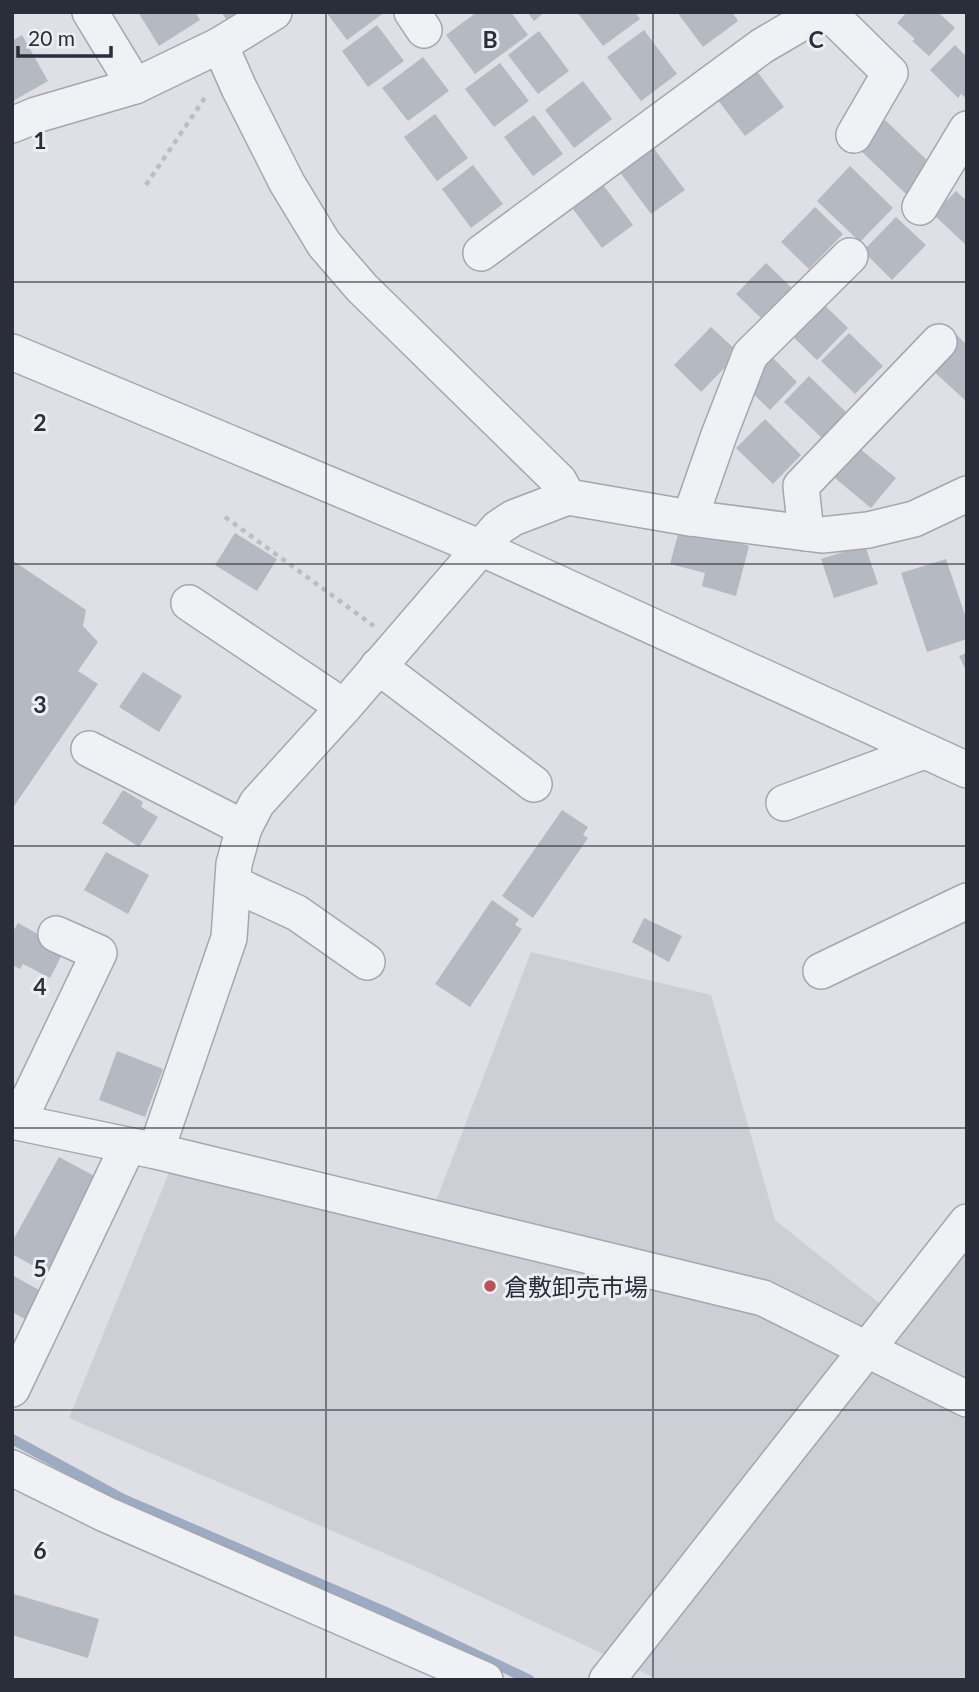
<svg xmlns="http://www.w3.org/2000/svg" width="979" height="1692" viewBox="0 0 979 1692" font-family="Lato,'Noto Sans JP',sans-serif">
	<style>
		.built { fill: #cccfd6 }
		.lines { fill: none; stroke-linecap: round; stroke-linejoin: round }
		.stream { stroke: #9cabc2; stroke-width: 10 }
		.building { fill: #b5b9c1 }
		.minor-casing { stroke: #a4a7ae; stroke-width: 38 }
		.path { stroke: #bcbec4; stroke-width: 4.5; stroke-dasharray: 5 5; stroke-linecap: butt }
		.minor { stroke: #f0f1f4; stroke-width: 35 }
		.grid { fill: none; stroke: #292e3a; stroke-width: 2; stroke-opacity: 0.55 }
		.poi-dot { fill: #bd5057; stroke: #edeff3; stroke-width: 2.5 }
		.labels { text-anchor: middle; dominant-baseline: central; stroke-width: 6; stroke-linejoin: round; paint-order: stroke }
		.poi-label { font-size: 24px; fill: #292e3a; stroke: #edeff3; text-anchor: start }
		.grid-label { font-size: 23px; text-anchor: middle; font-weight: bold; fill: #292e3a; stroke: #edeff3; stroke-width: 6; stroke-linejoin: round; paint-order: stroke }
	</style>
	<rect width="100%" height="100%" fill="#dee0e5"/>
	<!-- built -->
	<polygon class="built" points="531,952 711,995 775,1220 904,1323 967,1248 967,1680 659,1680 428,1572 69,1418 173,1163 427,1225"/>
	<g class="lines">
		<!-- stream -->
		<polyline class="stream" points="12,1439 121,1498 384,1611 530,1680"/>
	</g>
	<!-- building -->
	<g class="building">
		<polygon points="138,12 195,12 200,20 159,46"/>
		<polygon points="221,12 244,12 229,23"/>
		<polygon points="326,12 385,12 347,40"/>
		<polygon points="477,12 511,12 528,35 475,74 446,35"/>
		<polygon points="527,12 545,12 534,21"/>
		<polygon points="577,12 635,12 640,19 603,46"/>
		<polygon points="677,12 732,12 738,21 703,47"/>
		<polygon points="907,12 938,12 955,28 929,56 912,41 915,39 897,23"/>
		<polygon points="377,25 404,61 368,87 342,51"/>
		<polygon points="644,30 677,74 641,101 607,57"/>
		<polygon points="539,31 569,71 538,94 508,55"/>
		<polygon points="22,35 48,81 13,101 12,41"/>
		<polygon points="955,45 967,57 967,99 961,94 958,98 930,70"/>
		<polygon points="423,57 449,91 408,121 382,88"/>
		<polygon points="500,63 529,101 494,127 465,89"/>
		<polygon points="753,66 784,107 745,136 714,95"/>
		<polygon points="583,81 612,119 574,148 545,110"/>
		<polygon points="435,114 468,158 437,181 404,137"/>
		<polygon points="534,115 563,154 533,176 504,137"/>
		<polygon points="885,120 933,166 906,194 858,148"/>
		<polygon points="652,146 685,190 651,214 619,171"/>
		<polygon points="473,165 503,204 471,228 442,189"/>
		<polygon points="850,166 893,208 860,242 817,201"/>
		<polygon points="601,182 633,225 602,248 570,205"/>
		<polygon points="956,191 967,201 967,246 933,214"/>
		<polygon points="815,207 843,234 809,269 781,242"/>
		<polygon points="896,217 926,245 892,280 863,251"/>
		<polygon points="766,263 794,290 764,321 736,294"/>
		<polygon points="817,298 848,328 817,360 786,330"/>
		<polygon points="711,327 739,353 701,392 674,365"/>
		<polygon points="849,333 883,366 855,394 821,361"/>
		<polygon points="957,335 967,345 967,402 928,366"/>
		<polygon points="769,354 797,382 770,410 741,382"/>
		<polygon points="809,376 846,412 822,438 784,402"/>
		<polygon points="765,419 801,455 773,484 736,448"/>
		<polygon points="854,444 896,478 871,508 830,474"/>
		<polygon points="680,527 749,546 736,596 702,586 705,573 670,564"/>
		<polygon points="235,533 277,559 257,591 215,565"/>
		<polygon points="865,545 878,584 834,598 821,559"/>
		<polygon points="946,559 967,621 967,639 927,652 901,573"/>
		<polygon points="12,560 86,610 83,626 98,642 78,671 98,684 12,809"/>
		<polygon points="967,653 967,673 959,656"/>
		<polygon points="143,672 182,696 159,732 119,707"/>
		<polygon points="123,790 143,802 141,807 158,817 139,847 102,823"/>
		<polygon points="562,810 588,827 583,835 588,838 533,918 502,896"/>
		<polygon points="106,852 149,875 128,914 84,890"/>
		<polygon points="492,900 519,919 515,925 522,929 470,1007 435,984"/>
		<polygon points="644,918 682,936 669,962 632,942"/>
		<polygon points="18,923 65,949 50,978 23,964 20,969 12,965 12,933"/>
		<polygon points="117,1051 163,1069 145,1117 99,1100"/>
		<polygon points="59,1157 100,1179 48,1274 12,1254 12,1242"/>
		<polygon points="12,1275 48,1295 32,1323 12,1312"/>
		<polygon points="14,1594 99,1619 88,1658 12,1635"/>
	</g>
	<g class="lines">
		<defs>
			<g id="minor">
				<polyline points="90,12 135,86"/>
				<polyline points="274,12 220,45 239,88 287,183 324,244 362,288 559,481 568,497"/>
				<polyline points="412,12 424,30"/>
				<polyline points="828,12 890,73 854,135"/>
				<polyline points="12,125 36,115 135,86 220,45"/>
				<polyline points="920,207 967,129"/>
				<polyline points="481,253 762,46 820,12"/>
				<polyline points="12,352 481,548 967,770"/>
				<polyline points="690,518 719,435 750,355 850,256"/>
				<polyline points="806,533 801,486 939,342"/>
				<polyline points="189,603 344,707"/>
				<polyline points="378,666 534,784"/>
				<polyline points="89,749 244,828"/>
				<polyline points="784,803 924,751"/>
				<polyline points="234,884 297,913 367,962"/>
				<polyline points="821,971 967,901"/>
				<polyline points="12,1121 156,1151 763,1298 967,1399"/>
				<polyline points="18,1122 99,953 56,934"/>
				<polyline points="156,1151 229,938 234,864 244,828 257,803 344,707 498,528 513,518 568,497 690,518 822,535 868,530 914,519 967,494"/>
				<polyline points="12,1389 128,1146"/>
				<polyline points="12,1468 105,1514 485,1680"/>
				<polyline points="607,1680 967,1222"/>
			</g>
		</defs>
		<!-- minor casing -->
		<use href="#minor" class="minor-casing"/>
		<!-- path -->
		<g class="path">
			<polyline points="146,185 206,96"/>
			<polyline points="225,517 374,626"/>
		</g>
		<!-- minor -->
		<use href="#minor" class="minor"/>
	</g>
	<!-- grid -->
	<path class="grid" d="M 326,12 L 326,1680M 653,12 L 653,1680M 12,282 L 967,282M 12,564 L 967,564M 12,846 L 967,846M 12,1128 L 967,1128M 12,1410 L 967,1410"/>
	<!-- markers -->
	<circle class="poi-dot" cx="490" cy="1286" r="7"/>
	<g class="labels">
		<!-- poi labels -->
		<g class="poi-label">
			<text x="504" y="1286">倉敷卸売市場</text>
		</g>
	</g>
	<g class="grid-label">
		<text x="490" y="48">B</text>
		<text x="816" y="48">C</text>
		<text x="40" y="149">1</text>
		<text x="40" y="431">2</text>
		<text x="40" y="713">3</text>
		<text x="40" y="995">4</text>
		<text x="40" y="1277">5</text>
		<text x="40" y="1559">6</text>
	</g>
	<!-- border -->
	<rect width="979" height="1692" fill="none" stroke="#292e3a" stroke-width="28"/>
	<!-- scale -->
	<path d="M18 46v10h93v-10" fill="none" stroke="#292e3a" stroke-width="3.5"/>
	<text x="28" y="46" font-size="21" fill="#292e3a" stroke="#edeff3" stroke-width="5" paint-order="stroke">20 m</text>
</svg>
